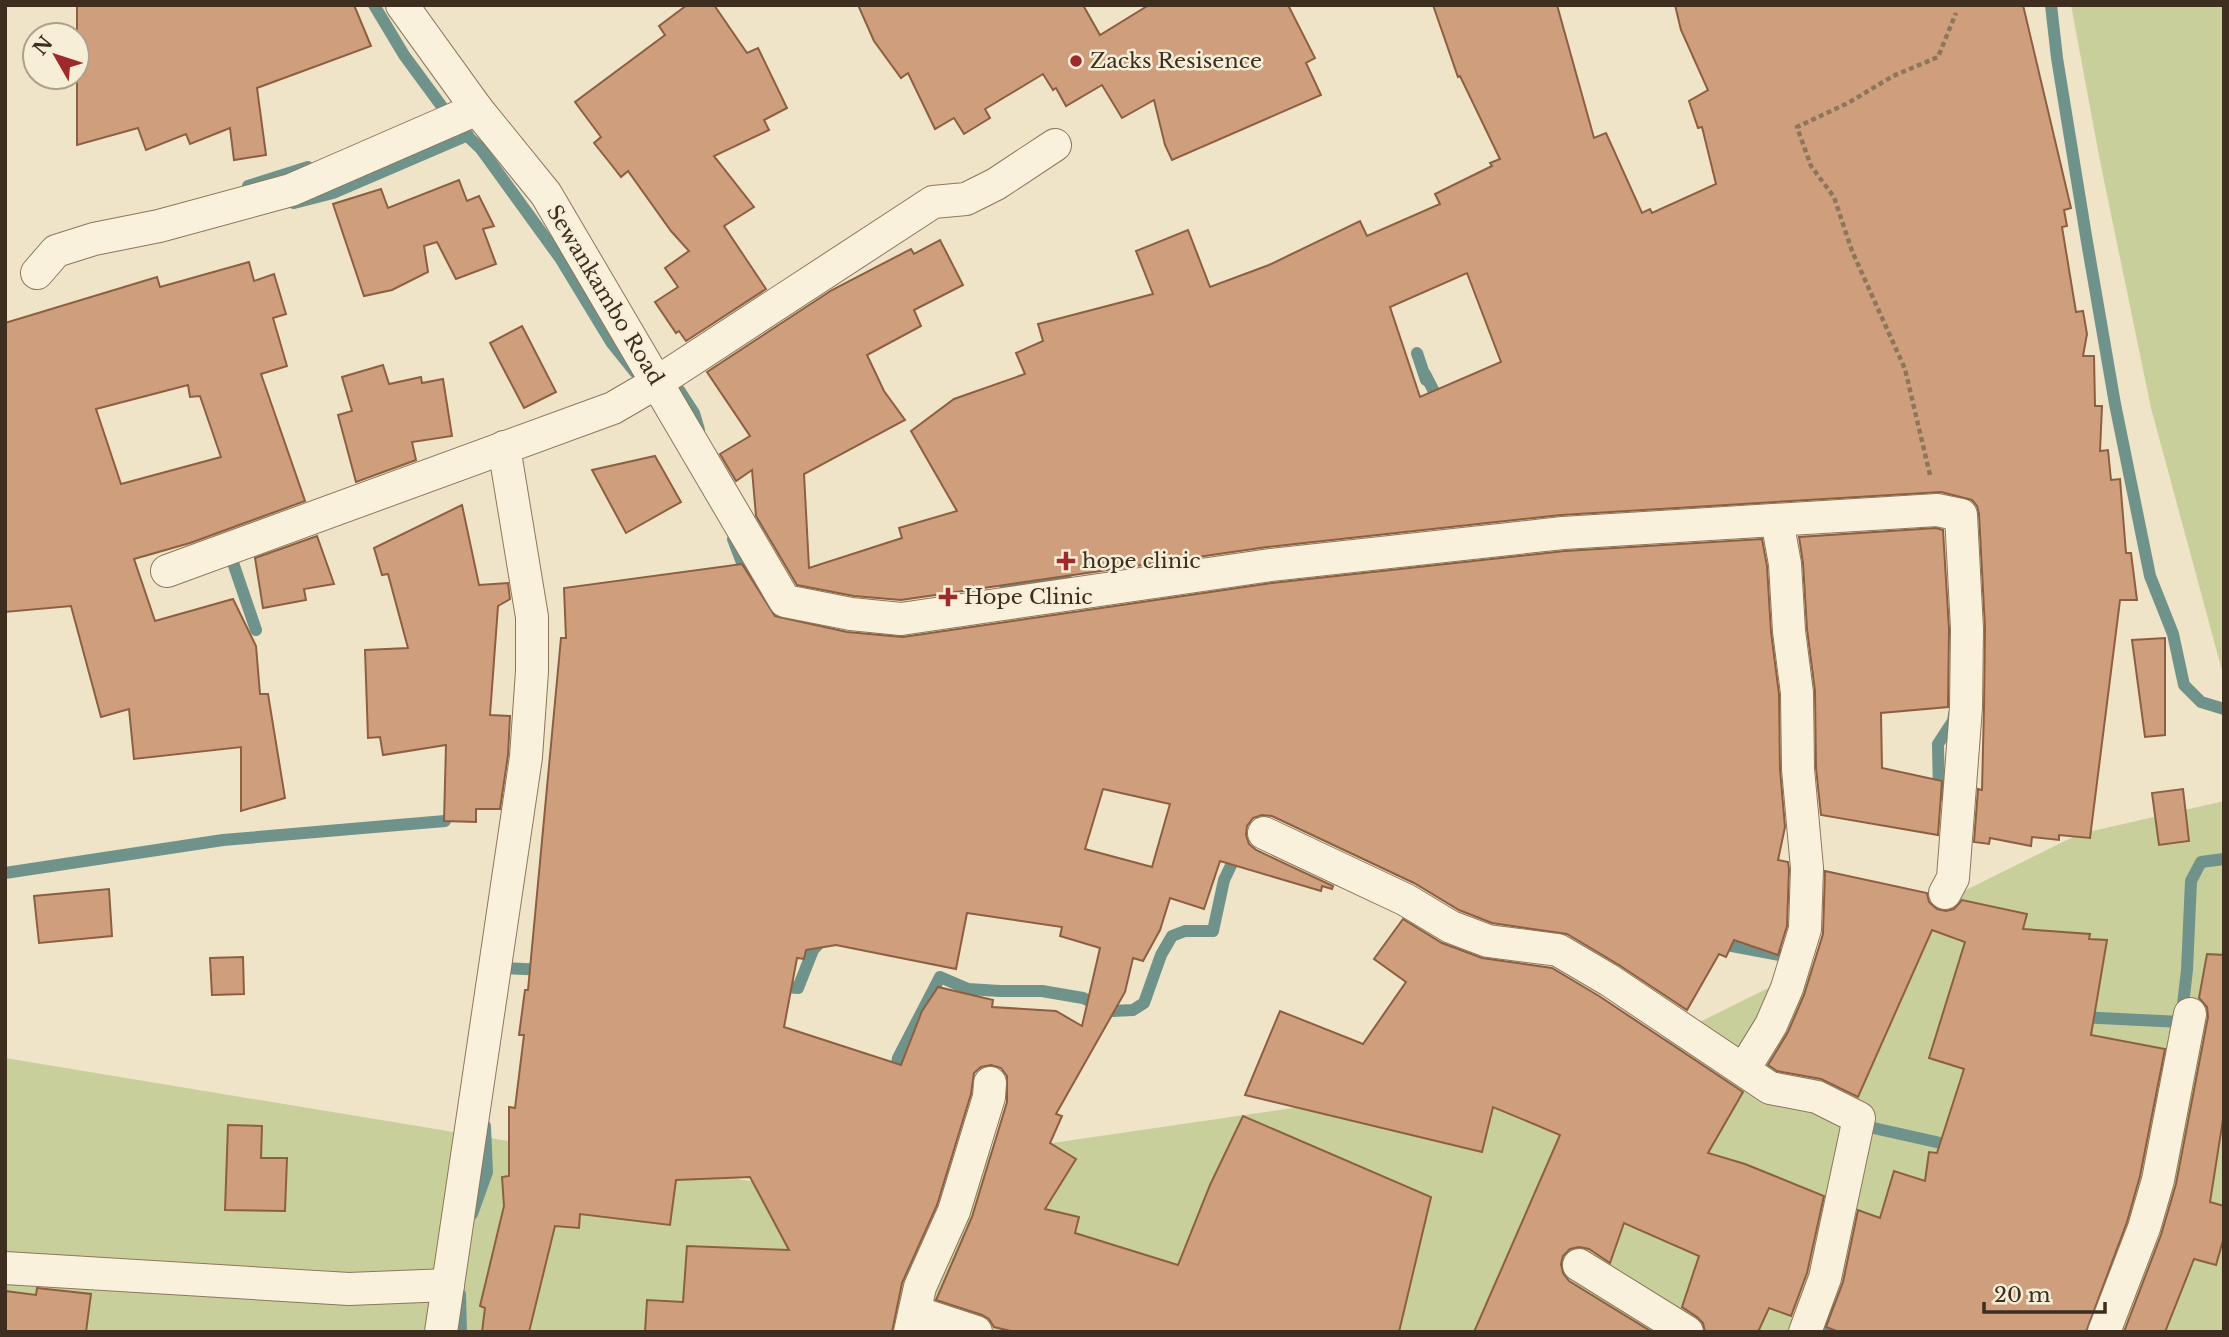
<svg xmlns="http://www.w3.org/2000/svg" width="2229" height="1337" viewBox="0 0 2229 1337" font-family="'Libre Baskerville',serif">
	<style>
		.green { fill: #c9cf9b }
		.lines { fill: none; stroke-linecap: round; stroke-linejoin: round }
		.stream { stroke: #6f938a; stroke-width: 12 }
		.building { fill: #cf9f7d; stroke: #8d5f41; stroke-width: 2; fill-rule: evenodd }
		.street-casing { stroke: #8d765c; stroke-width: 34 }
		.path { stroke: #8d765c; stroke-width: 4.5; stroke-dasharray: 5 3.5; stroke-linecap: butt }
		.street { stroke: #faf1dc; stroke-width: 32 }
		.poi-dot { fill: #9e2a2b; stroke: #f7eed8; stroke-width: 2.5 }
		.labels { text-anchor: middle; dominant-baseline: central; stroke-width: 5; stroke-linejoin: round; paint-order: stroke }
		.poi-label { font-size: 21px; fill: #3d2e20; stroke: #f7eed8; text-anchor: start }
		.street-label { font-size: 21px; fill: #3d2e20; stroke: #f7eed8 }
	</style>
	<rect width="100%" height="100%" fill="#f0e4c8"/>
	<!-- green -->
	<g class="green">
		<polygon points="2071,5 2224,5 2224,678 2151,408 2100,161"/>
		<polygon points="2224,801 2224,1332 5,1332 5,1058 769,1184 1623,1060 2079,834"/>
	</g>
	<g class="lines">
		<!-- stream -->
		<g class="stream">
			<polyline points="374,5 404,55 454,123 481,149 560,258 611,342 635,372"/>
			<polyline points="2051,5 2057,58 2086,236 2115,404 2150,576 2173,634 2184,685 2201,702 2224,709"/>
			<polyline points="248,186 308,167"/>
			<polyline points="294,203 333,193 468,135"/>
			<polyline points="1417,353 1426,380"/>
			<polyline points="1425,374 1441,405"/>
			<polyline points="679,390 694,413 699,430"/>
			<polyline points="733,539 749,581"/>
			<polyline points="228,548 256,630"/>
			<polyline points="1005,589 1066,579"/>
			<polyline points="1939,796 1938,744 1953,721 1954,714"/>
			<polyline points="5,873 223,840 445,821"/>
			<polyline points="1716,939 1732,946 1790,957 1791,950"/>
			<polyline points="504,968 545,970"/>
			<polyline points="776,986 798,988 813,950 824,938"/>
			<polyline points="2079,1017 2181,1022 2187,970 2191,881 2201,862 2224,859"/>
			<polyline points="894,1079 898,1058 940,977 968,989 1000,991 1042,991 1083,998 1112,1011 1133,1010 1144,1003 1161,955 1172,936 1185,931 1213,931 1224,880 1238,851"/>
			<polyline points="1861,1120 1869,1127 1954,1146"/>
			<polyline points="472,1214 487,1172 485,1126"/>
			<polyline points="460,1294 461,1332"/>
			<polyline points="1825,1332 1828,1305"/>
		</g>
	</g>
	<!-- building -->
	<g class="building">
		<polygon points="77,5 354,5 371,46 257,88 266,155 234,160 230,128 190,144 186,134 146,150 138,128 77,145"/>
		<polygon points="687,5 714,5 747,53 758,48 787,108 764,120 769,130 714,156 754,207 724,226 766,289 686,341 679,331 676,333 655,302 678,287 665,268 689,251 671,231 628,171 621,177 610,163 594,143 601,137 575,102 665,35 659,26"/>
		<polygon points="858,5 1083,5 1100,35 1149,5 1288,5 1315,58 1306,63 1321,95 1172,160 1165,145 1154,100 1122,118 1102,85 1066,106 1056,88 1053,90 1043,74 985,109 990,118 964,134 954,118 935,129 908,73 901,78 874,41"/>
		<path d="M 1433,5 L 1557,5 L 1594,138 L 1606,133 L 1642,213 L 1650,209 L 1652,213 L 1716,184 L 1702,127 L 1698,128 L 1689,101 L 1708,90 L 1681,30 L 1675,5 L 2023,5 L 2071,208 L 2064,210 L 2067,226 L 2062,227 L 2076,312 L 2083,311 L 2087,334 L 2083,356 L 2094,356 L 2095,406 L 2102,406 L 2100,451 L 2108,450 L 2111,480 L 2120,479 L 2126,553 L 2131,553 L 2137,600 L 2120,600 L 2090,838 L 2059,835 L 2059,840 L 2032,837 L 2031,846 L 1990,838 L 1989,844 L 1974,842 L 1978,789 L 1982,790 L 1984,707 L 1985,628 L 1979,514 L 1977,506 L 1972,500 L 1941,492 L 1561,515 L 1267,547 L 901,600 L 854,596 L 797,585 L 756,516 L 752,470 L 736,481 L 720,454 L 750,436 L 707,372 L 832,290 L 911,249 L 914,254 L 940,240 L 963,285 L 914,310 L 921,326 L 867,355 L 884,391 L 905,420 L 804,474 L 809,568 L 902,538 L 899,528 L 957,511 L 911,431 L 954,399 L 1025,374 L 1016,353 L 1043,341 L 1038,324 L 1153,294 L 1136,251 L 1188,230 L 1210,287 L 1269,265 L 1360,221 L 1367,236 L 1440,204 L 1435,194 L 1492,166 L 1490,163 L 1500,159 L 1460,76 L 1458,77 ZM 1467,273 L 1501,362 L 1420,397 L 1390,307 Z"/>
		<polygon points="459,180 467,201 479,196 494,226 483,229 496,264 456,279 437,242 424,246 428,272 392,290 364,296 333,204 381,189 388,208"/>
		<path d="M 249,262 L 254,281 L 274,274 L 286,314 L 273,318 L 287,366 L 261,374 L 305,501 L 190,543 L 134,559 L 155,621 L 233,599 L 256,646 L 260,694 L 268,694 L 285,798 L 241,811 L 241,747 L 134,759 L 129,709 L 101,717 L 71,606 L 5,612 L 5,323 L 157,277 L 160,287 ZM 188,385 L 190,397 L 200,396 L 221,457 L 121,484 L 96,409 Z"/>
		<polygon points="522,326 556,392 524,408 490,343"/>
		<polygon points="383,365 389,384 421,377 422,383 443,379 452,436 412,442 416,460 356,482 338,415 352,411 342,377"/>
		<polygon points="655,456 681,502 626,533 592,470"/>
		<polygon points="462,505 479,585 508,583 510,599 498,606 490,715 510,716 508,755 500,809 476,809 476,822 444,821 446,745 383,755 380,737 368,738 365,650 408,648 388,574 382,575 374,548"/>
		<polygon points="1936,528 1943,530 1949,629 1948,707 1881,713 1882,768 1942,781 1938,835 1821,815 1816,768 1815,691 1807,629 1803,563 1799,537"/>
		<polygon points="317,536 334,584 304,589 306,600 263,608 255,558"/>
		<path d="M 1762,539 L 1767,566 L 1771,632 L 1779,694 L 1780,769 L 1785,827 L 1778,860 L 1788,862 L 1789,869 L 1787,926 L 1778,955 L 1734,940 L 1726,957 L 1719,954 L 1687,1010 L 1619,965 L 1567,934 L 1492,923 L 1459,910 L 1414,883 L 1272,816 L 1262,815 L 1253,818 L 1247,826 L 1246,835 L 1249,844 L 1256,850 L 1333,886 L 1332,889 L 1322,886 L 1321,891 L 1220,861 L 1204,909 L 1170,898 L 1160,930 L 1143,961 L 1133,958 L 1125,992 L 1056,1114 L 1062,1116 L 1050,1143 L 1076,1159 L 1045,1209 L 1079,1217 L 1075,1233 L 1178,1265 L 1210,1185 L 1243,1116 L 1431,1197 L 1399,1332 L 1015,1332 L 994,1327 L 989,1319 L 982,1315 L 936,1300 L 972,1217 L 1007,1102 L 1007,1076 L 1001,1068 L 991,1065 L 981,1067 L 974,1073 L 971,1094 L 937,1205 L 902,1283 L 892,1332 L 645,1332 L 647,1300 L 683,1302 L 687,1246 L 789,1250 L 750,1177 L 676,1180 L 670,1225 L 580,1214 L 579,1228 L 555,1226 L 529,1332 L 482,1332 L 485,1308 L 480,1306 L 504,1206 L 502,1177 L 509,1176 L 509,1107 L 515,1108 L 524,1035 L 519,1035 L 525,990 L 528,990 L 561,638 L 566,638 L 564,588 L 742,564 L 775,616 L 847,632 L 903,637 L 1272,583 L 1565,551 ZM 1103,789 L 1170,804 L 1152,867 L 1085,849 ZM 967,913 L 1062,927 L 1060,936 L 1100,948 L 1082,1026 L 1056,1011 L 992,1007 L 993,1000 L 938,987 L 922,1011 L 901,1065 L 784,1027 L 797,958 L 804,959 L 806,950 L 836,945 L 956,969 Z"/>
		<polygon points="2165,638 2165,735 2145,737 2132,640"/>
		<polygon points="2183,789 2189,841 2159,845 2152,793"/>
		<polygon points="1825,871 1927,893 1929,902 1937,909 1946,911 1954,909 1962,900 2027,914 2023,929 2090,934 2089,939 2107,940 2091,1035 2165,1049 2140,1176 2127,1222 2086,1332 1839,1332 1826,1327 1843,1282 1858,1210 1880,1218 1894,1171 1925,1181 1929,1152 1937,1153 1964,1069 1929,1058 1965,942 1932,930 1858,1097 1821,1079 1777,1071 1768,1065 1788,1032 1804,995 1823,934"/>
		<polygon points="109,889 112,936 39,943 34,896"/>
		<polygon points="1403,919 1442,943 1482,958 1552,968 1599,996 1743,1092 1708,1153 1745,1164 1824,1196 1807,1273 1791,1316 1769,1308 1758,1332 1705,1332 1703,1323 1697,1317 1682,1307 1699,1256 1624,1223 1610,1263 1589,1249 1579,1247 1570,1249 1563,1256 1561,1264 1563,1273 1569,1281 1652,1332 1474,1332 1560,1135 1493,1107 1482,1152 1245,1095 1280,1011 1363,1044 1406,982 1374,959"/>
		<polygon points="2207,954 2224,955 2224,1113 2210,1202 2224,1206 2224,1237 2216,1265 2194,1259 2165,1332 2124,1332 2161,1235 2176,1184 2208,1017 2207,1007 2199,998"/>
		<polygon points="243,957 244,994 212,995 210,958"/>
		<polygon points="228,1125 262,1126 261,1158 287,1158 285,1211 225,1210"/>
		<polygon points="37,1288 91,1294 86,1332 5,1332 5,1291 36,1295"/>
	</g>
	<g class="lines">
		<defs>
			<g id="street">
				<polyline points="402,5 477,109 546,194 785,601 851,614 901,619 1270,565 1563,533 1937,510 1961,515 1967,629 1966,707 1953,878 1945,893"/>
				<polyline points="37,273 56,251 94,239 159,226 291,190 477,109"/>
				<polyline points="167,571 613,408 656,383 933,202 966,199 996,184 1055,145"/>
				<polyline points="1264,833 1406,900 1451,927 1488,941 1558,950 1609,980 1770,1088 1817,1097 1859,1118 1825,1278 1805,1332"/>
				<polyline points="1744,1069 1771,1025 1787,988 1805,929 1807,868 1798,769 1797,693 1789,631 1785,564 1777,520"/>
				<polyline points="1579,1265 1687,1332"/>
				<polyline points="5,1268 349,1289 448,1285"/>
				<polyline points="915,1312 976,1332"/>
				<polyline points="441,1332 526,757 532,671 532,617 504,447"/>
				<polyline points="910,1332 920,1287 954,1211 989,1097 990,1083"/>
				<polyline points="2104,1332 2144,1228 2158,1180 2190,1014"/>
			</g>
		</defs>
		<!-- street casing -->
		<use href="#street" class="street-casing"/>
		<!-- path -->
		<polyline class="path" points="1930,475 1905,369 1852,251 1834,197 1811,166 1797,127 1848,103 1893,76 1938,57 1956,13"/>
		<!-- street -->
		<use href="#street" class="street"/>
	</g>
	<!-- markers -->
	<g class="poi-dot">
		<circle cx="1076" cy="61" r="7"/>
		<path d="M1062.5 550.5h7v7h7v7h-7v7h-7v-7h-7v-7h7z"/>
		<path d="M944.5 586.5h7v7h7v7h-7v7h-7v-7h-7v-7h7z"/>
	</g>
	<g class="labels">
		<!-- poi labels -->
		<g class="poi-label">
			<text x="1090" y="61">Zacks Resisence</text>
			<text x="1082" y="561">hope clinic</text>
			<text x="964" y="597">Hope Clinic</text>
		</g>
		<!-- street labels -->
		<g class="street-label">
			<text transform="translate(605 295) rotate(59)">Sewankambo Road</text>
		</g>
	</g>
	<!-- border -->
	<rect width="2229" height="1337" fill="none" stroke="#3d2e20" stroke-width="14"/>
	<!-- north arrow -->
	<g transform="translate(56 56) rotate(309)"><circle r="33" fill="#f7eed8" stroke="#ada18e" stroke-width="2"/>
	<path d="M0-5L12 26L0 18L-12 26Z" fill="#9e2a2b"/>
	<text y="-10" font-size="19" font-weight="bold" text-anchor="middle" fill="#3d2e20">N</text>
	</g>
	<!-- scale -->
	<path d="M1984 1302v10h121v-10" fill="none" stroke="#3d2e20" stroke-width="3.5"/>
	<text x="1994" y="1302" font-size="21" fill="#3d2e20" stroke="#f7eed8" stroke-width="5" paint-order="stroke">20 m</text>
</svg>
